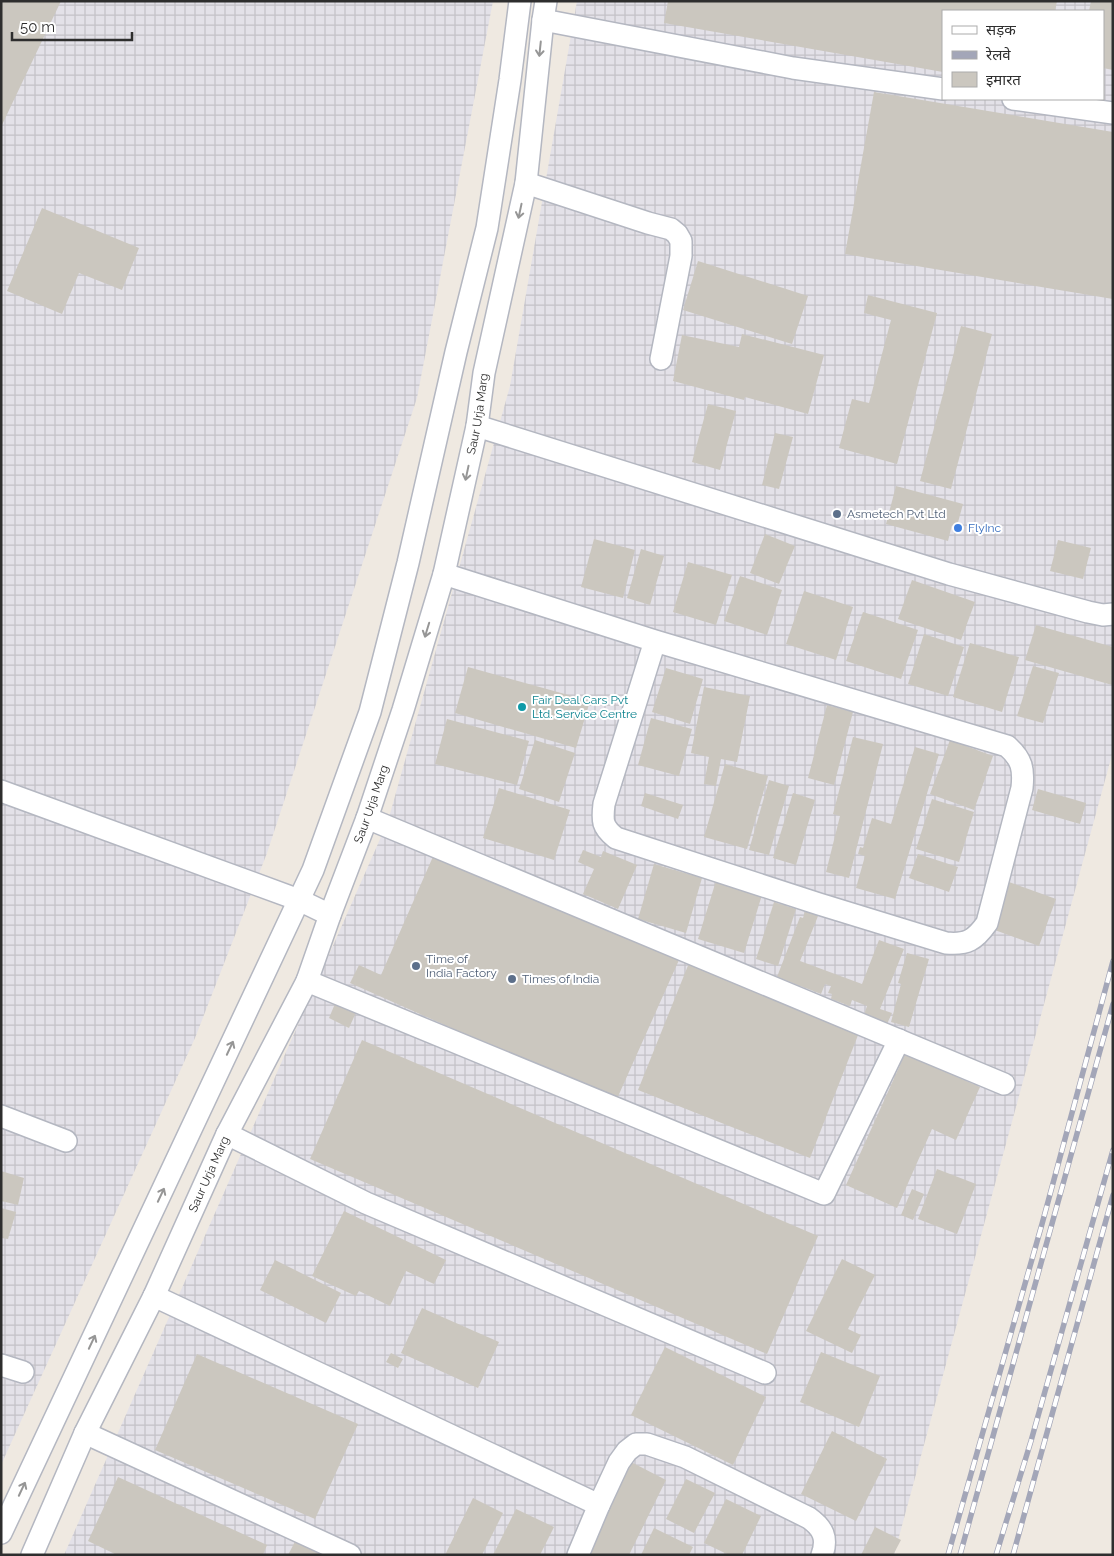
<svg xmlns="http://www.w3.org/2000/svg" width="1114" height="1556" viewBox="0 0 1114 1556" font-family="Raleway,'Noto Sans Devanagari',sans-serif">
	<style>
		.industrial { fill: url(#industrial-grid); fill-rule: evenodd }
		.building { fill: #cbc7bf }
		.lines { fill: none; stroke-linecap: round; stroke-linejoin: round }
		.minor-casing { stroke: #b4b7c1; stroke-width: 24 }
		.minor { stroke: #fff; stroke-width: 21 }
		.rail-casing { stroke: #a3a6b8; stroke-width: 5.5 }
		.rail { stroke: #fff; stroke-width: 4; stroke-dasharray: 11; stroke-linecap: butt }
		.oneway { stroke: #969696 }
		.service-dot { fill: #5c6f8a; stroke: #fff; stroke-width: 2 }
		.shop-dot { fill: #3f7fe0; stroke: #fff; stroke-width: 2 }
		.culture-dot { fill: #0f9aa8; stroke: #fff; stroke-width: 2 }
		.labels { text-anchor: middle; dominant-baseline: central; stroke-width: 4; stroke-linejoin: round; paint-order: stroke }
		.street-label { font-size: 12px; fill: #2e2e2e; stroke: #fff }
		.service-label { font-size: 12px; fill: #4e5e75; stroke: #fff; text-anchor: start }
		.shop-label { font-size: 12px; fill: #366cbe; stroke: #fff; text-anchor: start }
		.culture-label { font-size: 12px; fill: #0d838f; stroke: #fff; text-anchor: start }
	</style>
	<defs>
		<pattern id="industrial-grid" width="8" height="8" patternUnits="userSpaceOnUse" patternTransform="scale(1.25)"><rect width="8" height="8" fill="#e3e1e8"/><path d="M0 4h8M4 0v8" fill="none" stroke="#c3c1c7"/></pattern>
	</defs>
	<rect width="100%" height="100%" fill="#efe9e1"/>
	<!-- industrial -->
	<g class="industrial">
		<polygon points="1,1 493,1 417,398 267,853 195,1038 1,1465"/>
		<path d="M 577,1 L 1113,1 L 1113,751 L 894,1555 L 64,1555 L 388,821 L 510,386 ZM 943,11 L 1103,11 L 1103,99 L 943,99 Z"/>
	</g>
	<!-- building -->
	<g class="building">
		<polygon points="1,1 61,1 1,127"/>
		<polygon points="668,1 1057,1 1055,11 943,11 943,72 664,23"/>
		<polygon points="1091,1 1113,1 1113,70 1103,68 1103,11 1089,11"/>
		<polygon points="874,92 1113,132 1113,299 845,254"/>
		<polygon points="42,208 139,248 122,290 79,273 62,314 7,291"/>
		<polygon points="698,261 808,296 792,344 683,310"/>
		<polygon points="868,295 937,313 897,464 839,448 852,399 869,403 891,320 864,313"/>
		<polygon points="961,326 992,334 951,489 920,481"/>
		<polygon points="742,334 824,355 808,414 745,397 744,400 673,381 682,335 739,347"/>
		<polygon points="708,404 736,411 720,470 692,462"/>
		<polygon points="775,433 793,437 779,489 762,485"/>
		<polygon points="896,486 963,504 957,526 952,525 948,541 886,524"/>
		<polygon points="765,534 795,546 779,584 750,573"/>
		<polygon points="594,539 635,550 623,598 581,587"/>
		<polygon points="1058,540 1091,548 1083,579 1050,571"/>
		<polygon points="641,549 664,556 650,605 627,598"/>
		<polygon points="688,562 732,575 716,625 673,612"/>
		<polygon points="740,576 782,590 767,635 724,621"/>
		<polygon points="912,580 975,602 961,640 898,619"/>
		<polygon points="804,591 853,607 836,660 786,644"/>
		<polygon points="863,612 918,630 901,679 846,661"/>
		<polygon points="1036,625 1113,647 1112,685 1025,660"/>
		<polygon points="924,634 964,647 948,696 908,684"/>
		<polygon points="970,643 1019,657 1002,712 953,697"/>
		<polygon points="1033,666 1059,673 1043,723 1017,716"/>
		<polygon points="468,667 590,701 576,748 455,713"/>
		<polygon points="666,668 703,679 690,724 652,712"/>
		<polygon points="704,687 750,696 737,762 721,759 716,786 704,784 709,757 691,753"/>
		<polygon points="827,705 853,712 834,785 808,778"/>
		<polygon points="651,718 692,729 679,776 638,765"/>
		<polygon points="447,719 529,741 517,785 435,764"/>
		<polygon points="853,737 883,744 849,878 826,872 840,816 833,814"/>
		<polygon points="535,740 575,753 559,802 519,789"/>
		<polygon points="950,740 993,756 974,810 930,794"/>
		<polygon points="915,747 939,754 895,899 856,888 865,856 858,854 860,847 863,848 872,818 891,824"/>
		<polygon points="725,764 768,776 747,849 704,837"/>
		<polygon points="769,780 789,786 769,855 749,850"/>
		<polygon points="499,788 570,810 554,860 483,838"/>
		<polygon points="1038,789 1086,803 1080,824 1032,810"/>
		<polygon points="645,793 683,805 678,819 641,806"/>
		<polygon points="793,793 815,800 796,865 773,858"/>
		<polygon points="932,799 974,812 959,862 916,849"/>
		<polygon points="583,850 601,857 603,851 637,865 618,909 583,894 594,869 578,862"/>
		<polygon points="435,852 679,960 616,1101 350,983 359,965 381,975"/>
		<polygon points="918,854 958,867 949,892 909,878"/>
		<polygon points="654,864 702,878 686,933 638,919"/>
		<polygon points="716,881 762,895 744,953 698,939"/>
		<polygon points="1009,882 1056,899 1039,946 992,929"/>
		<polygon points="774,902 796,909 778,966 756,959"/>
		<polygon points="805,911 818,916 800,961 862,984 879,940 904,949 880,1009 892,1013 887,1024 864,1015 867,1006 852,1000 850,1006 831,999 832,994 828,993 831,986 825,984 821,994 777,977 800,917 803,918"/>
		<polygon points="907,953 929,959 909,1027 891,1022 901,984 898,983"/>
		<polygon points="689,963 860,1030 810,1158 638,1090"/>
		<polygon points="337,999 358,1008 349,1028 329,1018"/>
		<polygon points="362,1040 818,1236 767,1354 310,1159"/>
		<polygon points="905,1054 980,1087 956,1140 932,1129 897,1208 846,1185"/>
		<polygon points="937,1169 976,1184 957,1234 918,1219"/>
		<polygon points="1,1171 24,1178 18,1205 1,1201"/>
		<polygon points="912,1189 924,1194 913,1220 901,1215"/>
		<polygon points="1,1208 16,1212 8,1239 1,1238"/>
		<polygon points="344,1211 446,1260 434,1284 406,1271 390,1306 359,1291 356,1296 312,1276"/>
		<polygon points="842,1259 875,1275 848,1329 861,1335 852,1353 806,1331"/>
		<polygon points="275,1260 341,1293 326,1323 260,1290"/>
		<polygon points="422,1308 499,1342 478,1388 401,1353"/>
		<polygon points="665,1347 766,1397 733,1465 631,1415"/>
		<polygon points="821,1352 880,1376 859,1427 800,1402"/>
		<polygon points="391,1353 403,1359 398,1368 386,1362"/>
		<polygon points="197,1354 358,1424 315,1519 155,1450"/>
		<polygon points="832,1431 887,1459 856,1521 801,1494"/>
		<polygon points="631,1462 666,1480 629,1555 586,1555"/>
		<polygon points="118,1477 267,1545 263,1555 117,1555 88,1541"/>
		<polygon points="686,1479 715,1493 694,1533 666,1519"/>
		<polygon points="473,1498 503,1513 482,1555 445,1555"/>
		<polygon points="726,1499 761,1516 742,1555 729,1555 704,1543"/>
		<polygon points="516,1509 554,1527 540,1555 493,1555"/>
		<polygon points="875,1527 901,1540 893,1555 861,1555"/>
		<polygon points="654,1528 693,1547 689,1555 641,1555"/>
		<polygon points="299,1534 330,1555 288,1555"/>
	</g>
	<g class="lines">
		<defs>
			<g id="minor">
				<polyline points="543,20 793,68 943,89"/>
				<polyline points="1013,99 1113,113"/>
				<polyline points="526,183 648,223 671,229 677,234 681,241 681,256 661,359"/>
				<polyline points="477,426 949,574 1088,612 1103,615 1113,614"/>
				<path d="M 444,574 L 655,641 L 1007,746 C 1022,759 1024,769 1022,788 L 987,923 C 975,940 967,945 946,943 L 819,904 L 616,838 C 602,827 602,821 604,804 L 655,641"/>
				<polyline points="1,791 299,900 330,915"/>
				<polyline points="367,818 1004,1084"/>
				<polyline points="307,981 824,1194 899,1040"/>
				<polyline points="1,1116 66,1141"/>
				<polyline points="227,1134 366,1203 765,1373"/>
				<polyline points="154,1296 599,1505"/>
				<polyline points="1,1365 23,1372"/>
				<polyline points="85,1433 350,1555"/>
				<polyline points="1,1533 313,870 370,712 408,563 456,352 487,228 510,80 520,1"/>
				<path id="s1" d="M 32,1555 L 85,1433 L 154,1296 L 227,1134 L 307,981 L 330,915 L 367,818 L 403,710 L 444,574 L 477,426 L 484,373 L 526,183 L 543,20 L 546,1"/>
				<path d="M 578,1555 L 599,1505 L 619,1462 L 627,1451 L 636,1444 L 647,1444 L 685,1457 L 809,1518 C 823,1528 828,1538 822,1555"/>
			</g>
		</defs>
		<!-- minor casing -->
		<use href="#minor" class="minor-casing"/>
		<!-- minor -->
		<use href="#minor" class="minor"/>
		<defs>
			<g id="rail">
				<polyline points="948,1555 1042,1224 1113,961"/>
				<polyline points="960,1555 1113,1004"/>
				<polyline points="996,1555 1031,1441 1113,1150"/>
				<polyline points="1013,1555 1113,1195"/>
			</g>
		</defs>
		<!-- rail casing -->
		<use href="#rail" class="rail-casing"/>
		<!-- rail -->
		<use href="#rail" class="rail"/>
	</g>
	<!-- one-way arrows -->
	<defs><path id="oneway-shaft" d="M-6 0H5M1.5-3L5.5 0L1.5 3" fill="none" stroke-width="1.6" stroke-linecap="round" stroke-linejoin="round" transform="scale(1.25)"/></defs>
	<g class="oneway">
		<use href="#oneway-shaft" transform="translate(540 49) rotate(96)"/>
		<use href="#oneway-shaft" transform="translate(520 211) rotate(102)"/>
		<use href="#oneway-shaft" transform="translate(467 473) rotate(102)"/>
		<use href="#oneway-shaft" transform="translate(427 630) rotate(107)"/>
		<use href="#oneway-shaft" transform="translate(230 1048) rotate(-65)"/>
		<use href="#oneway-shaft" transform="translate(161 1195) rotate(-65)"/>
		<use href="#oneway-shaft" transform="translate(92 1342) rotate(-65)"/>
		<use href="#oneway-shaft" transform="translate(22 1489) rotate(-65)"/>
	</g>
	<!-- markers -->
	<g class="service-dot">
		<circle cx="837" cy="514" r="5"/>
		<circle cx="416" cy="966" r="5"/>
		<circle cx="512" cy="979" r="5"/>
	</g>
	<circle class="shop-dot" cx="958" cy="528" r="5"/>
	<circle class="culture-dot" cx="522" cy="707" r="5"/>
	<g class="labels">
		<!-- street labels -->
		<g class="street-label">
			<text stroke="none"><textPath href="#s1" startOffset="1230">Saur Urja Marg</textPath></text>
			<text stroke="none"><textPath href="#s1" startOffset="825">Saur Urja Marg</textPath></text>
			<text stroke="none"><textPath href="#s1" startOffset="420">Saur Urja Marg</textPath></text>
		</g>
		<!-- service labels -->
		<g class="service-label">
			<text x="847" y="514">Asmetech Pvt Ltd</text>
			<text x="426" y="959">Time of<tspan x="426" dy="14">India Factory</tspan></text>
			<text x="522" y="979">Times of India</text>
		</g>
		<!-- shop labels -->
		<g class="shop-label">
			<text x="968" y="528">FlyInc</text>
		</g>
		<!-- culture labels -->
		<g class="culture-label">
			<text x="532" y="700">Fair Deal Cars Pvt<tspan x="532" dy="14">Ltd. Service Centre</tspan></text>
		</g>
	</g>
	<!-- border -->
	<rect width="1114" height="1556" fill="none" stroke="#2e2e2e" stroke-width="5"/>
	<!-- legend -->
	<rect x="942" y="10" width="162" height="90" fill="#ffffff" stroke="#ababab"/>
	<rect x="952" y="26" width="25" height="8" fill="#ffffff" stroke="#ababab"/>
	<text x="986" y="35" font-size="15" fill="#2e2e2e">सड़क</text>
	<rect x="952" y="51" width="25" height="8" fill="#a3a6b8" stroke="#ababab"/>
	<text x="986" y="60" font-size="15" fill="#2e2e2e">रेलवे</text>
	<rect x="952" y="72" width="25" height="15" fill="#cbc7bf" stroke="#ababab"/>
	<text x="986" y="85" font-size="15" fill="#2e2e2e">इमारत</text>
	<!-- scale -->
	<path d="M12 32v8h120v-8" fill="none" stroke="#2e2e2e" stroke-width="2.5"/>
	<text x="20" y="32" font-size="15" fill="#2e2e2e" stroke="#ffffff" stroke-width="4" paint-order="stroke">50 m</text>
</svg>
